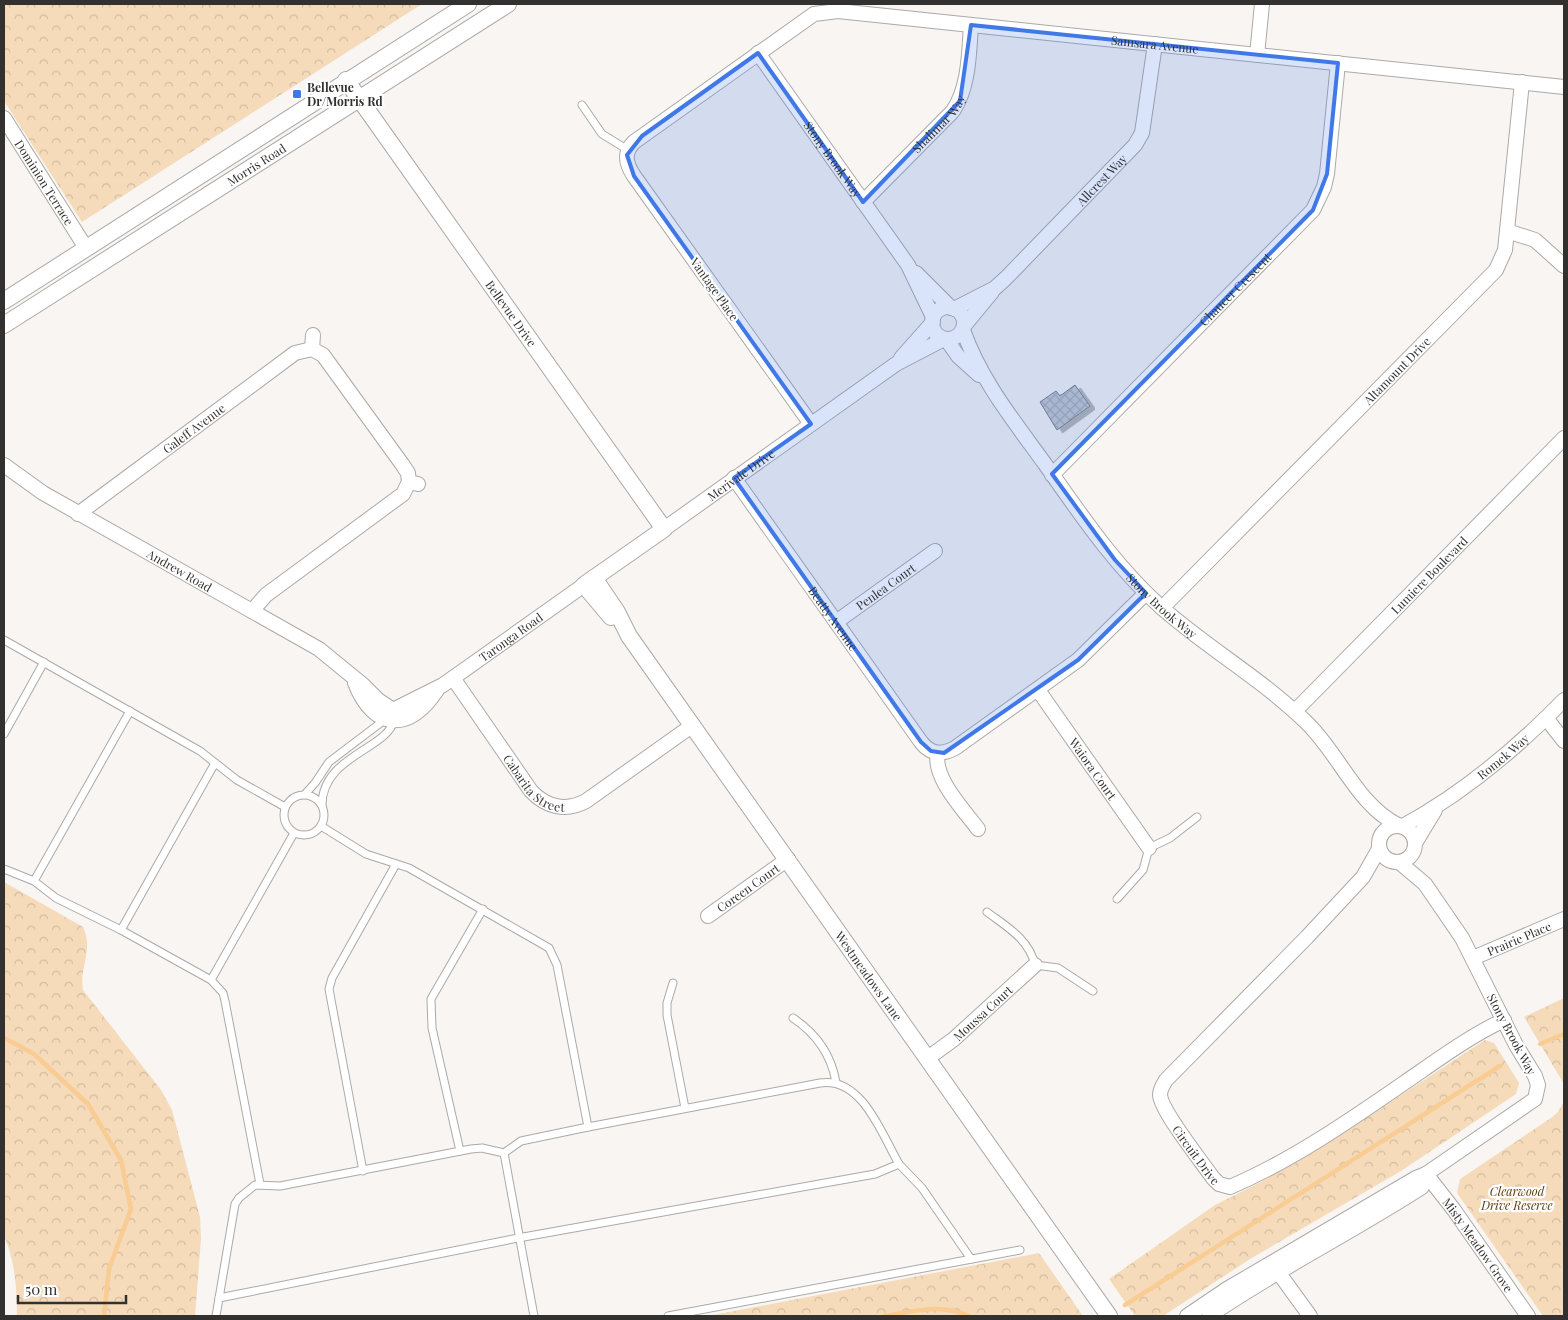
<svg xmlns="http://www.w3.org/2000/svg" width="1568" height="1320" viewBox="0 0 1568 1320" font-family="'Playfair Display',serif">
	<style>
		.park { fill: url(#park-crowns) }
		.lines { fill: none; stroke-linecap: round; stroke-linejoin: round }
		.stream { stroke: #f8cc93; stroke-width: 4.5 }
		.building { fill: url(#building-cross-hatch); stroke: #7a7c7f; filter: url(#shadow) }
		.service-casing { stroke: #aca9a6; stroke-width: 9 }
		.minor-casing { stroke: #aca9a6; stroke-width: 16 }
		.tertiary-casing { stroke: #aca9a6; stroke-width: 18 }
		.service { stroke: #fff; stroke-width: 7 }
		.minor { stroke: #fff; stroke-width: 14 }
		.tertiary { stroke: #fff; stroke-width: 16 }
		.marked { fill: #4178e8; fill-opacity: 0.2; stroke: #4178e8; stroke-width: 4; stroke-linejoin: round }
		.poi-dot { fill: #4178e8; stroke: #fff; stroke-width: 2 }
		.labels { text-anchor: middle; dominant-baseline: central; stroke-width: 4.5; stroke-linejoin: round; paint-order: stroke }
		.street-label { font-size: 12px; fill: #323130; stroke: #fff }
		.poi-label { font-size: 12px; font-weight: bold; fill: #323130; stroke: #fff; text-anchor: start }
		.park-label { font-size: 12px; font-style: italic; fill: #56390c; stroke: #fff }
	</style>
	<defs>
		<pattern id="park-crowns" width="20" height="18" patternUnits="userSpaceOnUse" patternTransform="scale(1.25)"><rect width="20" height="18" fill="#f5dbba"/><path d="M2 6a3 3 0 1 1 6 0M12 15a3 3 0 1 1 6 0" fill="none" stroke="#d2bca0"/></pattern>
		<pattern id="building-cross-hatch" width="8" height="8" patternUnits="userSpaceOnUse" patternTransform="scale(1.25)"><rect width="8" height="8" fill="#c5c7cb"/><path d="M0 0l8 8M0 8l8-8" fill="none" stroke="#aaabaf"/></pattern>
		<filter id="shadow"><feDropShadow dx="5.5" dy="3" stdDeviation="0" flood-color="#0004"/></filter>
	</defs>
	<rect width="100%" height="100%" fill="#f8f5f2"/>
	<!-- park -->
	<g class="park">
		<polygon points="4,4 422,4 82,222 4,101"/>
		<path d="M 4,882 L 83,927 C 94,951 79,966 83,990 L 161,1090 L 172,1110 L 200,1217 L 201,1239 L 195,1316 L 17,1316 C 17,1290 15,1260 4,1236 Z"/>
		<polygon points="1564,998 1564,1084 1524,1017"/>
		<polygon points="1485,1040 1494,1043 1519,1083 1516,1094 1401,1171 1250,1259 1163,1316 1135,1316 1109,1279 1215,1205 1259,1183 1328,1143"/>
		<polygon points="1564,1101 1564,1316 1543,1316 1457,1193 1460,1179 1551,1118 1558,1112"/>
		<polygon points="1039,1253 1083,1316 708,1316"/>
	</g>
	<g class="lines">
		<!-- stream -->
		<g class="stream">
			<polyline points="4,1038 34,1054 88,1104 121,1160 131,1209 109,1269 104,1316"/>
			<polyline points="1540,1044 1564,1034"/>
			<polyline points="1125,1305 1500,1066"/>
			<path d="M 885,1316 C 914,1311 942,1303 969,1316"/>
		</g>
	</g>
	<!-- building -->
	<polygon class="building" points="1075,385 1090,406 1057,430 1040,402 1056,391 1060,396"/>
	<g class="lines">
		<defs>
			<g id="service">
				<polyline points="582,105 602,134 628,150"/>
				<polyline points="4,640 200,751 237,780 285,807"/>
				<polyline points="4,734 44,662"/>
				<polyline points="305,794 315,783 329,762 387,718"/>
				<circle cx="304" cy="815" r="20"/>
				<path d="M 322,805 C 322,756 388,749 394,720"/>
				<polyline points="4,869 34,881 56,898 121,930 211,980"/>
				<polyline points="34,881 130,711"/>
				<polyline points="1117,899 1143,870 1149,848 1170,838 1197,817"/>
				<path d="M 987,912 C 1007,927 1029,939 1035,965 L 1058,968 L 1093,991"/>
				<polyline points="121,930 215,763"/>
				<polyline points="673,983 667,1003 667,1015 685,1108"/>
				<path d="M 793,1018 C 817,1034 831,1054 836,1082"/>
				<polyline points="460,1151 432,1028 431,999 483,909"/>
				<polyline points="504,1153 534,1316"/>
				<polyline points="899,1164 922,1188 971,1259"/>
				<polyline points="363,1171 329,989 332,978 396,864"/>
				<polyline points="260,1184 225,1001 223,993 211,980 294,833"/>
				<path d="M 219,1298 L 518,1238 L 875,1174 L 899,1164 C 882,1135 862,1076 820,1083 L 588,1127"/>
				<polyline points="216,1316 235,1204 239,1198 255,1185 280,1186 471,1149 482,1148 504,1153 521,1141 588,1127 557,965 549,948 409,868 366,854 321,826"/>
				<polyline points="668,1316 1020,1250"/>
			</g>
			<g id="minor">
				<path id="s1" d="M 758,53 L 908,265 L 933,317"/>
				<polyline points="1257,55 1262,4"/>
				<path id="s2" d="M 4,118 L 86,248"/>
				<path id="s3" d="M 863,202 L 953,111 C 969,87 969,54 971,25"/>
				<polyline points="1507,231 1535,240 1564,266"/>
				<polyline points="916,273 951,308"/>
				<circle cx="948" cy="323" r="16"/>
				<path id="s4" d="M 954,309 L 995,288 L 1006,278 L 1135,145 L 1142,133 L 1155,44"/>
				<polyline points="964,326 992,292"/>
				<path id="s5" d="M 963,330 C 981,381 1014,421 1045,464 C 1081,515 1115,566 1161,607 C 1207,648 1262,679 1306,722 C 1338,752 1358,806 1398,825"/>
				<polyline points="313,335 312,349 323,355 402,464 408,473 409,482 418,484"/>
				<polyline points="946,339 958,356 979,375"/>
				<polyline points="901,358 933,322"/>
				<path id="s6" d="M 811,424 L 634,176 C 626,164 623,153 634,142 L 814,14 L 838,11 L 1564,87"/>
				<path id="s7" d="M 4,465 L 43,493 L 319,649 L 363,685 L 378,700 L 393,710 L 443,685 L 584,585"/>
				<path id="s8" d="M 1052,475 L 1313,210 L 1324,187 L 1327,174 L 1338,63"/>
				<path id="s9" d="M 734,478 L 921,742 C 931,755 942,755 955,748 L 1078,660 L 1146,593"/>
				<path id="s10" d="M 78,514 L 295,353 L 312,349"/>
				<path id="s11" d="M 664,529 L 896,364 L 944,339"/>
				<path id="s12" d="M 1162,608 L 1496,270 L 1505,250 L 1522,82"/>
				<polyline points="252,611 266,595 403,494 409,482"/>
				<path id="s13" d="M 836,622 L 935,551"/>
				<path id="s14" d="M 453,678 L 531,791 C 546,807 566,812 586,801 L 693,725"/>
				<path d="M 355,683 C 374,731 409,732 437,690"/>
				<path id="s15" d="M 1038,690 L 1149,848"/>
				<path id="s16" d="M 1295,711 L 1564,438"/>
				<polyline points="1546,718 1564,741"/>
				<path d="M 938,753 C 932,777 964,810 978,829"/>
				<circle cx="1397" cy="844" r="18"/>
				<path id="s17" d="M 1403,826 C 1462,794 1517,748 1564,700"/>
				<polyline points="1415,843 1435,810"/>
				<path id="s18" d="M 1379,849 L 1363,877 L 1307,937 L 1166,1080 C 1163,1085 1160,1089 1160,1095 C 1161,1111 1202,1162 1213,1178 L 1219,1184 L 1230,1187 C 1291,1161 1349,1121 1404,1083 C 1436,1061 1468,1037 1504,1020"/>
				<path id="s19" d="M 708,916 L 788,859"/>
				<path id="s20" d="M 1473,958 L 1564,919"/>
				<path id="s21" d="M 928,1058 L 954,1039 L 1035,965"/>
				<path id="s22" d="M 1426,1174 L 1454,1210 L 1528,1316"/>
				<polyline points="1273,1265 1310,1316"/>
				<polyline points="1187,1316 1227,1289 1416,1178 1426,1174 1535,1099 1538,1085 1535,1076 1516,1045 1462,938 1425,884 1399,862"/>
				<path d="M 1209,1316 C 1278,1269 1352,1232 1422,1187 L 1426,1174"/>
			</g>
			<g id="tertiary">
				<path id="s23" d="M 346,80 L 664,529 L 584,585 L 611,617"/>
				<polyline points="4,301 468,4"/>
				<path id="s24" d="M 4,325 L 508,4"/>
				<path id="s25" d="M 594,578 L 617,612 L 629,636 L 1109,1316"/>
			</g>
		</defs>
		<!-- service casing -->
		<use href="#service" class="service-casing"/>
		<!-- minor casing -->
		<use href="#minor" class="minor-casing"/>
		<!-- tertiary casing -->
		<use href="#tertiary" class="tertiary-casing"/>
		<!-- service -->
		<use href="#service" class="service"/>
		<!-- minor -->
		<use href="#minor" class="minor"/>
		<!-- tertiary -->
		<use href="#tertiary" class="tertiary"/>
	</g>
	<!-- marked area -->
	<path class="marked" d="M 971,25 L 1338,63 L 1327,174 L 1313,210 L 1052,474 L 1115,560 L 1146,593 L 1078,660 L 944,753 L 931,751 L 921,742 L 734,478 L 811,424 L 634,176 L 627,155 L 642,136 L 758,53 L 863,202 L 960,101 Z"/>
	<!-- markers -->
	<rect class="poi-dot" x="292" y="89" width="10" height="10" rx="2.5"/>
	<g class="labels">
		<!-- street labels -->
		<g class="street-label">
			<text stroke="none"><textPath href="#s6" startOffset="906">Samsara Avenue</textPath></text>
			<text stroke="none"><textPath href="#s3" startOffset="109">Shalimar Way</textPath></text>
			<text stroke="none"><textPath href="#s1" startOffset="130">Stony Brook Way</textPath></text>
			<text stroke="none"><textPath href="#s24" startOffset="299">Morris Road</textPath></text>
			<text stroke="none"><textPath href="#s4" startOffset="198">Allcrest Way</textPath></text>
			<text stroke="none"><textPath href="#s2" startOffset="76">Dominion Terrace</textPath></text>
			<text transform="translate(715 289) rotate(55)">Vantage Place</text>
			<text stroke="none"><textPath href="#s8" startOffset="261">Chaucer Crescent</textPath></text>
			<text stroke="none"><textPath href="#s23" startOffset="286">Bellevue Drive</textPath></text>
			<text stroke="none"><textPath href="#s12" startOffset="334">Altamount Drive</textPath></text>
			<text stroke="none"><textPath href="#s10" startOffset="144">Galeff Avenue</textPath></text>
			<text stroke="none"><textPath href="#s11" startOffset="94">Merivale Drive</textPath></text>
			<text stroke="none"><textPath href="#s7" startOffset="205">Andrew Road</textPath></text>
			<text stroke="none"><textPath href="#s16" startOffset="191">Lumiere Boulevard</textPath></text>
			<text stroke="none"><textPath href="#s13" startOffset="61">Penlea Court</textPath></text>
			<text stroke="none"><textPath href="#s5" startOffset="342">Stony Brook Way</textPath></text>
			<text stroke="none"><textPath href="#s9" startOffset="172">Beatty Avenue</textPath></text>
			<text stroke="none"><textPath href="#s7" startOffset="600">Taronga Road</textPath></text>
			<text stroke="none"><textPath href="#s17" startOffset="122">Romek Way</textPath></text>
			<text stroke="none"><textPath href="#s15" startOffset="96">Waiora Court</textPath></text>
			<text stroke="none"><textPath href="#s14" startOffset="135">Cabarita Street</textPath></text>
			<text stroke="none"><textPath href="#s19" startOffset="49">Coreen Court</textPath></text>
			<text stroke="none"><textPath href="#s20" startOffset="50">Prairie Place</textPath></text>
			<text stroke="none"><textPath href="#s25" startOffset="484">Westmeadows Lane</textPath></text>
			<text stroke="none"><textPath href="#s21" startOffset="71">Moussa Court</textPath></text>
			<text transform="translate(1512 1034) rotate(62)">Stony Brook Way</text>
			<text stroke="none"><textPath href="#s18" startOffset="402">Circuit Drive</textPath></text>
			<text stroke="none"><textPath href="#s22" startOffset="88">Misty Meadow Grove</textPath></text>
		</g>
		<!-- poi labels -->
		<g class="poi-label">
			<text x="307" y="87">Bellevue<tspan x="307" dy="14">Dr/Morris Rd</tspan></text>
		</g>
		<!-- park labels -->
		<g class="park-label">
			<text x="1517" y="1191">Clearwood<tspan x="1517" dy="14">Drive Reserve</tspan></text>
		</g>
	</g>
	<!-- border -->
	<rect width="1568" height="1320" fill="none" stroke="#323130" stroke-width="10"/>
	<!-- scale -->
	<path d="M18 1295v8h108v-8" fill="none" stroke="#323130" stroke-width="2.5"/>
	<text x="25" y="1295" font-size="15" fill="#323130" stroke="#ffffff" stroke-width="4" paint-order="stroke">50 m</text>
</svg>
